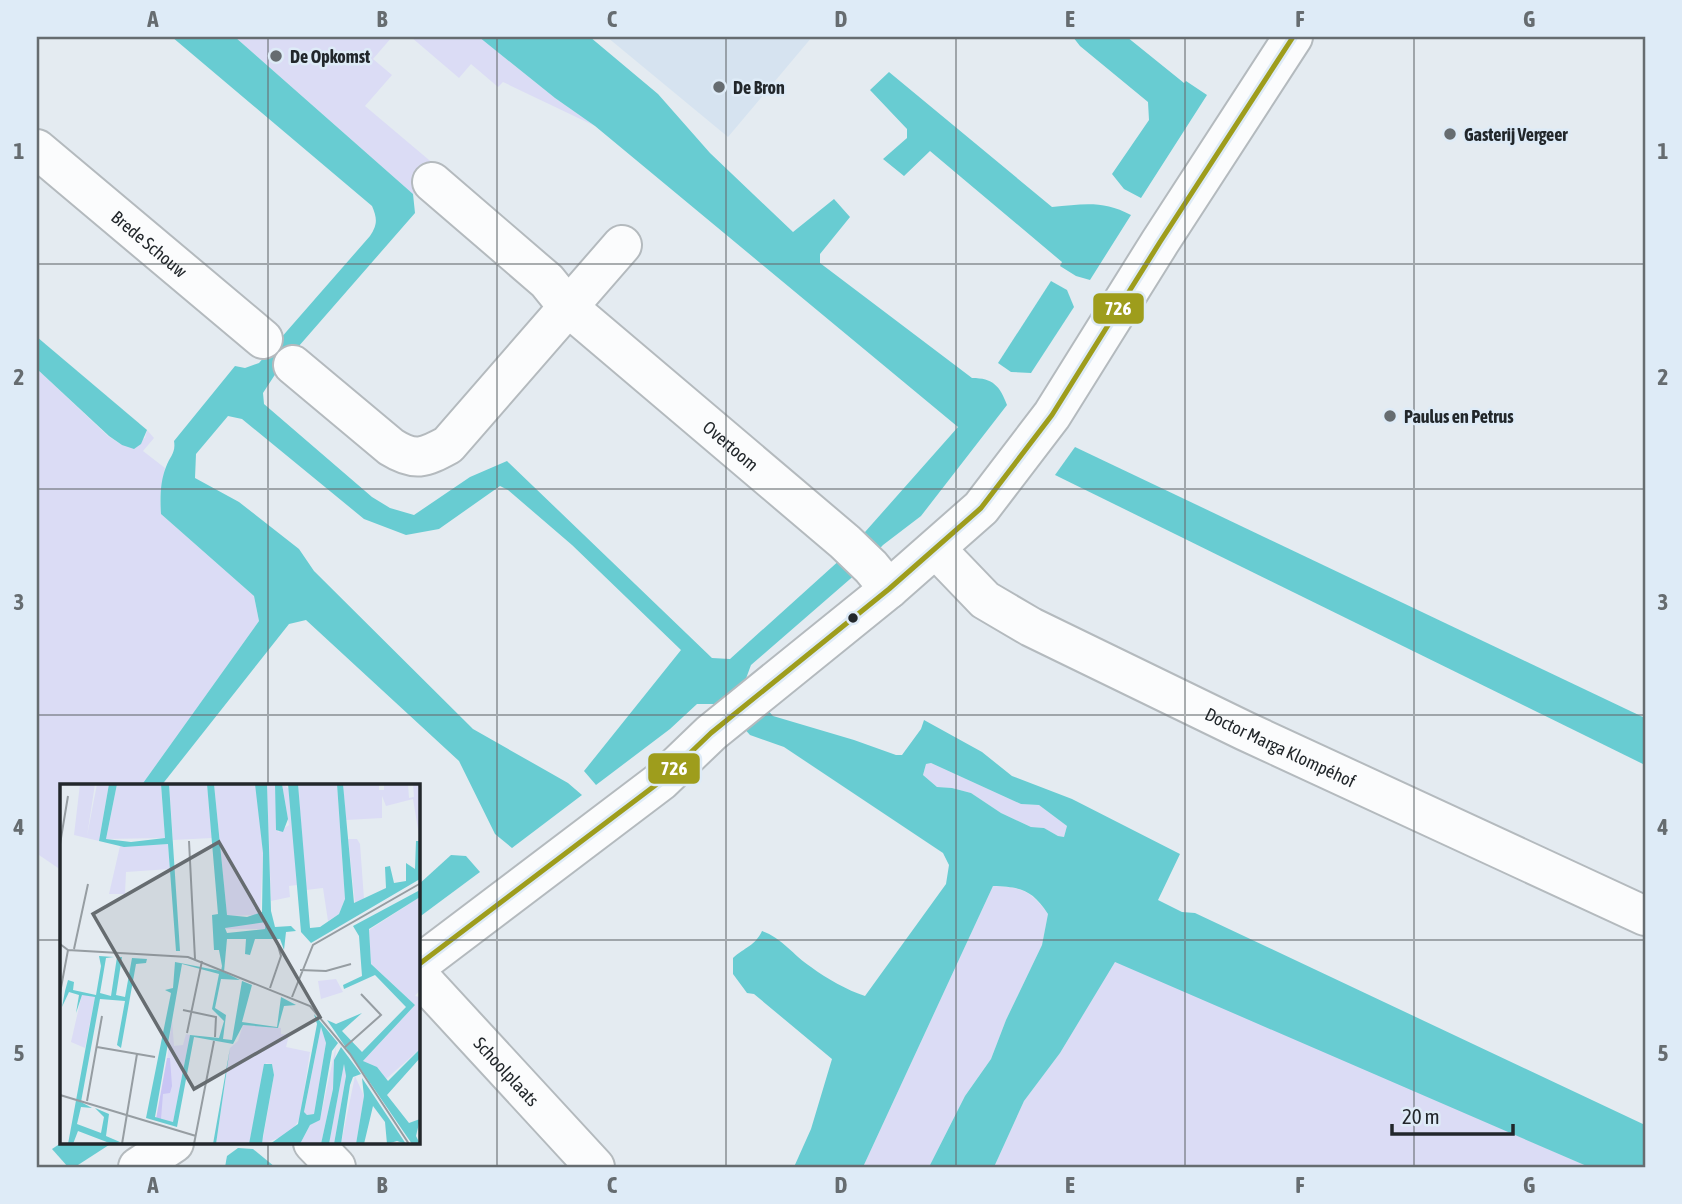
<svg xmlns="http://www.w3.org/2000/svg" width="1682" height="1204" viewBox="0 0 1682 1204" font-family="'Asap Condensed',sans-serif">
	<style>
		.built { fill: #d6e3f0 }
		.green { fill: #dbdcf5 }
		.water { fill: #68ccd2; fill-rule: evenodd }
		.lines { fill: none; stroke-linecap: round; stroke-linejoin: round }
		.minor-casing { stroke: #b4babe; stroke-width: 42 }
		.tertiary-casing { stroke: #b4babe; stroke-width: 42 }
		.minor { stroke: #fbfcfd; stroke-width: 38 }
		.tertiary { stroke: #fbfcfd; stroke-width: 38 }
		.bus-1-casing { stroke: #deebf7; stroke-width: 10 }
		.bus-1 { stroke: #9e9d1c; stroke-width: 5 }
		.grid { fill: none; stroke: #666c70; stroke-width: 2; stroke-opacity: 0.55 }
		.poi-dot { fill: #666c70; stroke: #deebf7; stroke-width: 2.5 }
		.bus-dot { fill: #22272b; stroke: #deebf7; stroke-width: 2.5 }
		.labels { text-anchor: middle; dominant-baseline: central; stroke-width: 5; stroke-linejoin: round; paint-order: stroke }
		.poi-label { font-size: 18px; font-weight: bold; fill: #22272b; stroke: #deebf7; text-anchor: start }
		.street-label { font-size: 18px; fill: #22272b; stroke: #deebf7 }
		.inset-road { fill: none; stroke: #969da2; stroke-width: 2 }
		.view { fill: #666c70; fill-opacity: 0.15; stroke: #666c70; stroke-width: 3.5 }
		.inset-edge { fill: none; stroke: #22272b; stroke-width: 3.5 }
		.line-badge { stroke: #deebf7; stroke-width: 2.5 }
		.badge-label { font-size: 19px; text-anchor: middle; font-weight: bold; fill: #fff }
		.neatline { fill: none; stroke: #666c70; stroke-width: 2.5 }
		.grid-label { font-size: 23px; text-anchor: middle; font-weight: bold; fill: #666c70 }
	</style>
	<rect width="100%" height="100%" fill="#e4ebf1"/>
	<!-- built -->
	<polygon class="built" points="607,37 812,37 728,137"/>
	<!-- green -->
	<g class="green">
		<polygon points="235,37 392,37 373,59 392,75 365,106 435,165 413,194"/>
		<polygon points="411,37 479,37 555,98 595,126 503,82 498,87 471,64 459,78"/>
		<polygon points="37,369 108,436 122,445 145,438 147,430 154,438 143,451 165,468 160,496 161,514 254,596 259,621 141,786 61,786 61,870 39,855 37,858"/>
		<polygon points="931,763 1021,804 1039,805 1067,826 1064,837 1058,836 1044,828 1031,827 1001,813 971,793 952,788 937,787 923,775 926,764"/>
		<path d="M 993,886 C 1021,887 1031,890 1048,914 L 1042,945 L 1006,1020 L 991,1059 L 965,1096 L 929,1167 L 863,1167 Z"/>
		<polygon points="1115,961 1160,979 1589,1167 994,1167 1024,1101 1060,1053"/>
	</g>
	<!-- water -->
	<g class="water">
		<path d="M 172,37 L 235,37 L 413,194 L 415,213 L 278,370 L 263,393 L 264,404 L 372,497 L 390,508 L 414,515 L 470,477 L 507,461 L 712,658 L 730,659 L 842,558 L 958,427 L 595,126 L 555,98 L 479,37 L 590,37 L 658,94 L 710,153 L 793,232 L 834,199 L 850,217 L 820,254 L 820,263 L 972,378 C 993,378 1000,386 1007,405 L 921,516 L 883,545 L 857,573 L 751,665 L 744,684 L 773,716 L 854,740 L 896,755 L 902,755 L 921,729 L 924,720 L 982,752 L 1012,776 L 1072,799 L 1180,854 L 1158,900 L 1182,912 L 1195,913 L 1645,1125 L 1645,1167 L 1589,1167 L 1115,962 L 1060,1053 L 1024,1101 L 994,1167 L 929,1167 L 965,1096 L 991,1059 L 1006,1020 L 1042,945 L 1048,914 C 1032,890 1022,887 993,886 L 863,1167 L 794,1167 L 811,1129 L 832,1059 L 754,994 L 747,993 L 733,974 L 733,958 C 745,947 755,946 762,931 C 782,938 794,956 811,967 C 827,979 847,990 865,996 L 946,884 L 949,865 L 943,853 L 784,747 L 750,735 L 722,704 L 697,704 L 670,729 L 596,785 L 584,771 L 681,650 L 572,545 L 508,490 L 500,486 L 439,529 L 406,535 L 364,519 L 242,419 L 228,416 L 196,454 L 195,478 L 239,502 L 299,549 L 314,571 L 473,729 L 568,783 L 582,795 L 512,848 L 495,834 L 459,761 L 306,620 L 289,624 L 161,786 L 141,786 L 259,621 L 254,596 L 161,514 C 160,499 160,482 166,467 C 170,456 176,453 174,441 L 235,366 L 245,368 L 259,363 L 370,236 C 378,224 377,218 372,206 ZM 931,763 L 1021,804 L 1039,805 L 1067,826 L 1064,837 L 1058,836 L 1044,828 L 1031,827 L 1001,813 L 971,793 L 952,788 L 937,787 L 923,775 L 926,764 Z"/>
		<polygon points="1073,37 1127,37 1184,83 1186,81 1207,95 1141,198 1124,189 1112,174 1149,120 1148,102 1080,46"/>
		<path d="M 889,72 L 1052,207 C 1083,204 1103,200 1131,215 L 1090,280 L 1076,276 L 1060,266 L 1062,262 L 930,151 L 904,176 L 883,159 L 907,138 L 907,129 L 870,90 Z"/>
		<polygon points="1051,281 1067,290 1074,307 1031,373 1011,372 998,363"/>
		<polygon points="37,337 147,430 141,444 134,449 122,445 109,436 37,369"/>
		<polygon points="1075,447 1645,718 1645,765 1055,475"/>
		<polygon points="451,855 466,856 480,872 418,918 418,885"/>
		<polygon points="61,1143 112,1143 78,1165 68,1167 52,1149"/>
		<polygon points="238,1148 253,1149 275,1167 225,1167 227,1156"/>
	</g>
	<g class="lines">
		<defs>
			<g id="minor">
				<path id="s1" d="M 37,149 L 263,339"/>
				<path id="s2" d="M 432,182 L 547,281 L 568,307 L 845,542 L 871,567 L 889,589"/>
				<path d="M 293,365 L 391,447 C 415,462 424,458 448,445 L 622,245"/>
				<path id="s3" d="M 936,549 L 985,600 L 1031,627 L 1245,731 L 1645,916"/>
				<path id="s4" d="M 418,975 L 595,1167"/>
			</g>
			<g id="tertiary">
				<polyline points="418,965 661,781 711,733 889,589 981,508 1052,415 1160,242 1293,37"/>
				<polyline points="313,1143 336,1167"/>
				<polyline points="138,1167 174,1143"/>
			</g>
		</defs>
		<!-- minor casing -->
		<use href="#minor" class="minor-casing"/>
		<!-- tertiary casing -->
		<use href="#tertiary" class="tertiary-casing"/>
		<!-- minor -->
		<use href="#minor" class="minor"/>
		<!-- tertiary -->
		<use href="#tertiary" class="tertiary"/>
		<defs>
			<polyline id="bus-1" points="418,965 661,781 711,733 889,589 981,508 1052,415 1160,242 1293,37"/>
		</defs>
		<!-- bus-1 casing -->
		<use href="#bus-1" class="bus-1-casing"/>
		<!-- bus-1 -->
		<use href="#bus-1" class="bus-1"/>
	</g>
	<!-- grid -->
	<path class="grid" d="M 268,37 L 268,786M 497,37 L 497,1167M 726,37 L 726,1167M 956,37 L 956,1167M 1185,37 L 1185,1167M 1414,37 L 1414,1167M 37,264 L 1645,264M 37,489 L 1645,489M 37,715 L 1645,715M 37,940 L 61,940M 418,940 L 1645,940M 268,1143 L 268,1167"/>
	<!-- markers -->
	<g class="poi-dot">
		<circle cx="276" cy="56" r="7"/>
		<circle cx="719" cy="87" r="7"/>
		<circle cx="1450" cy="134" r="7"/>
		<circle cx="1390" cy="416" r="7"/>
	</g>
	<circle class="bus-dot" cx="853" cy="618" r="6"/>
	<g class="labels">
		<!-- poi labels -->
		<g class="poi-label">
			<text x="290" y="56">De Opkomst</text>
			<text x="733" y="87">De Bron</text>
			<text x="1464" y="134">Gasterij Vergeer</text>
			<text x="1404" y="416">Paulus en Petrus</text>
		</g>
		<!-- street labels -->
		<g class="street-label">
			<text stroke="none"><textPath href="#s1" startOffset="147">Brede Schouw</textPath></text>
			<text stroke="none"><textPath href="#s2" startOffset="399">Overtoom</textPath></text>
			<text stroke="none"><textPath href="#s3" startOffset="401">Doctor Marga Klompéhof</textPath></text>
			<text stroke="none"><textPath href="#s4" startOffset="131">Schoolplaats</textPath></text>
		</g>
	</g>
	<!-- overview -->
	<g transform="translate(60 784)">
		<rect width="360" height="360" fill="#e4ebf1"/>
		<path d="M 20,0 L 35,0 L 27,52 L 37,0 L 49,0 L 39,57 L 14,51 ZM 57,0 L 101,0 L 105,54 L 46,55 ZM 109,0 L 147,0 L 152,54 L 113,56 ZM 154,0 L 196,2 L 203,69 L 200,131 L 167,132 ZM 207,0 L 215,0 L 218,48 L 229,41 L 222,0 L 231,6 L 237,101 L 229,102 L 230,113 L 211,117 ZM 238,0 L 277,0 L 285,115 L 279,130 L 268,137 L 263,104 L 246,106 ZM 283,0 L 319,0 L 319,6 L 324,6 L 324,0 L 348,0 L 349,14 L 354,13 L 353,0 L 360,0 L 360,57 L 353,15 L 326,22 L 322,12 L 322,34 L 286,36 ZM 288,55 L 297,55 L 300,60 L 304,115 L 295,119 ZM 108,60 L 110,85 L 66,88 L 65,110 L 49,110 L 60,62 ZM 360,113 L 360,206 L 355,212 L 360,213 L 360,265 L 325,296 L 303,277 L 355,221 L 311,180 L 309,146 ZM 207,138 L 208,145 L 165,145 L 170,140 ZM 276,195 L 283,208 L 261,215 L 258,197 ZM 22,210 L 35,213 L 25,264 L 11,258 ZM 112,236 L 114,262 L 123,261 L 126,250 L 130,251 L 113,338 L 101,335 L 101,323 ZM 183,241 L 221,244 L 221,250 L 229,251 L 226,263 L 250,268 L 240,334 L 230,350 L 202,360 L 214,291 L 212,280 L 206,279 L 189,360 L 156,360 L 170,264 L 178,257 ZM 261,243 L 266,259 L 254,330 L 247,331 L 244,329 ZM 276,262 L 273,305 L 261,360 L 240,360 L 250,341 L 260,335 ZM 284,280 L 286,292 L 274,360 L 269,360 ZM 295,292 L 304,312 L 296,360 L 281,360 Z" fill="#dbdcf5"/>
		<path d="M 107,274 L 110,274 L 112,302 L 110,309 L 103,310 L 101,335 L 96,335 Z" fill="#c9c5f4"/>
		<path d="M 49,0 L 57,0 L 46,55 L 71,58 L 105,54 L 101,0 L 109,0 L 120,167 L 116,167 L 108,60 L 64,63 L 39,57 ZM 147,0 L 154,0 L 167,131 L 187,133 L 202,128 L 203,69 L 195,0 L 207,0 L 211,127 L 215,143 L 231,142 L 236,147 L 226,148 L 224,166 L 220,155 L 195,155 L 190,171 L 185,170 L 186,155 L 167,155 L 164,188 L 180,196 L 161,195 L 155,224 L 166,231 L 163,255 L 172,256 L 182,197 L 192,201 L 182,238 L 217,243 L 221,213 L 236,221 L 224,222 L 218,244 L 183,241 L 173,260 L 134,253 L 117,343 L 86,334 L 111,209 L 105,206 L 113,204 L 115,178 L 161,187 L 162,182 L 159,166 L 154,166 L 152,131 L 158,130 ZM 206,138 L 205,145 L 167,149 L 165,144 ZM 122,180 L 159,190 L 152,225 L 164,237 L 159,254 L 130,251 L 113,338 L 95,333 ZM 215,0 L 222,0 L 228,35 L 223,48 L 216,46 ZM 228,0 L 238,0 L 250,144 L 260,143 L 279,130 L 285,115 L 277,0 L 283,0 L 294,119 L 326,104 L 325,83 L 330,82 L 334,99 L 346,97 L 346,79 L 355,85 L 356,57 L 360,57 L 360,95 L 251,159 L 241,148 ZM 360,106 L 360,113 L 309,145 L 311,180 L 355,221 L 303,277 L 317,283 L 328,297 L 360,265 L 360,274 L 327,311 L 349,339 L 360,335 L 356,352 L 360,360 L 352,360 L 267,236 L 276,240 L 302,229 L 282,247 L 302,268 L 346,223 L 315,191 L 284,205 L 283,201 L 302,192 L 299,152 L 293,142 ZM 39,172 L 54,173 L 46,174 L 40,209 L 51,212 L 57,173 L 62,173 L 56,211 L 65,213 L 72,174 L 87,175 L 86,179 L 76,180 L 61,264 L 57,261 L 65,217 L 40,215 L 21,318 L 32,324 L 21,323 L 17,340 L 41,349 L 44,333 L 35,324 L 49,330 L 46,352 L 60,358 L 52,360 L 18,347 L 13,360 L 8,360 L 35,213 L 22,211 L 16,229 L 19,211 L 9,208 L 2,223 L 5,207 L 8,196 L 14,198 L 13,206 L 36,211 L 41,182 ZM 254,230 L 278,259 L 272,267 L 260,336 L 250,341 L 240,360 L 210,360 L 238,340 L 257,240 ZM 261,243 L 266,259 L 254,330 L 247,331 L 244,328 ZM 281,263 L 301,290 L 293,293 L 290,301 L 281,360 L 274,360 L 286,292 L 284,280 L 269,360 L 261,360 L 273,305 L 274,276 ZM 170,264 L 156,360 L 153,360 ZM 204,280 L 212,280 L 214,291 L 203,352 L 202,360 L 189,360 ZM 302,294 L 346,360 L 337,357 L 327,360 L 325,338 L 313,322 L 304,360 L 296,360 L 304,312 Z" fill="#68ccd2" fill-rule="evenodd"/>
		<path class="inset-road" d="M 129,57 L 135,175M 0,60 L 8,12M 0,160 L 8,166 L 128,173 L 250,222 L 290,270 L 349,360M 14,165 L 28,100M 240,186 L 266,187 L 291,180M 210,204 L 221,172 L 217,158M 0,209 L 8,166M 232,213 L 253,161 L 361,99M 123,226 L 156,233 L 155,253M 127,249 L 142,177M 37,263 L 95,273M 285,263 L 321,231 L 301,210M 0,311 L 136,352M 27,317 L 42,232M 62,360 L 77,270M 134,360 L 154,257"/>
		<path class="view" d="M 159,58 L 260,233 L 134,305 L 33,130 Z"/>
		<rect width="360" height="360" class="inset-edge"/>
	</g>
	<g class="line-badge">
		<rect x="1092" y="292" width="53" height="33" rx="7" fill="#9e9d1c"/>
		<rect x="647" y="752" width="54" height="33" rx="7" fill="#9e9d1c"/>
	</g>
	<g class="badge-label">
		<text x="1118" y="315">726</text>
		<text x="674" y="775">726</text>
	</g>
	<!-- border -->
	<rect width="1682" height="1204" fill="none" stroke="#deebf7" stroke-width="77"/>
	<!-- scale -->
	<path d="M1392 1124v10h121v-10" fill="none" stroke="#22272b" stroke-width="3.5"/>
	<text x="1402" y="1124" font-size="21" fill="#22272b" stroke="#deebf7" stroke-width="5" paint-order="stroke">20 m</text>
	<rect x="38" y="38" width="1606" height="1128" class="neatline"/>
	<g class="grid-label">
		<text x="153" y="27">A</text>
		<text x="382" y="27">B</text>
		<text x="612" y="27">C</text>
		<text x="841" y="27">D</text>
		<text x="1070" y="27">E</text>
		<text x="1300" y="27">F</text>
		<text x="1529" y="27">G</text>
		<text x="19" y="159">1</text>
		<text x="1663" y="159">1</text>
		<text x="19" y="385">2</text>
		<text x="1663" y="385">2</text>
		<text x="19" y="610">3</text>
		<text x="1663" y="610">3</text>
		<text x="19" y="835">4</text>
		<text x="1663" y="835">4</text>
		<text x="19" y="1061">5</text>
		<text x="1663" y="1061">5</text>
		<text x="153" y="1193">A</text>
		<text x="382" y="1193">B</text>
		<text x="612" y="1193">C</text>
		<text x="841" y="1193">D</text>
		<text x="1070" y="1193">E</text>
		<text x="1300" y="1193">F</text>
		<text x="1529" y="1193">G</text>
	</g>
</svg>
